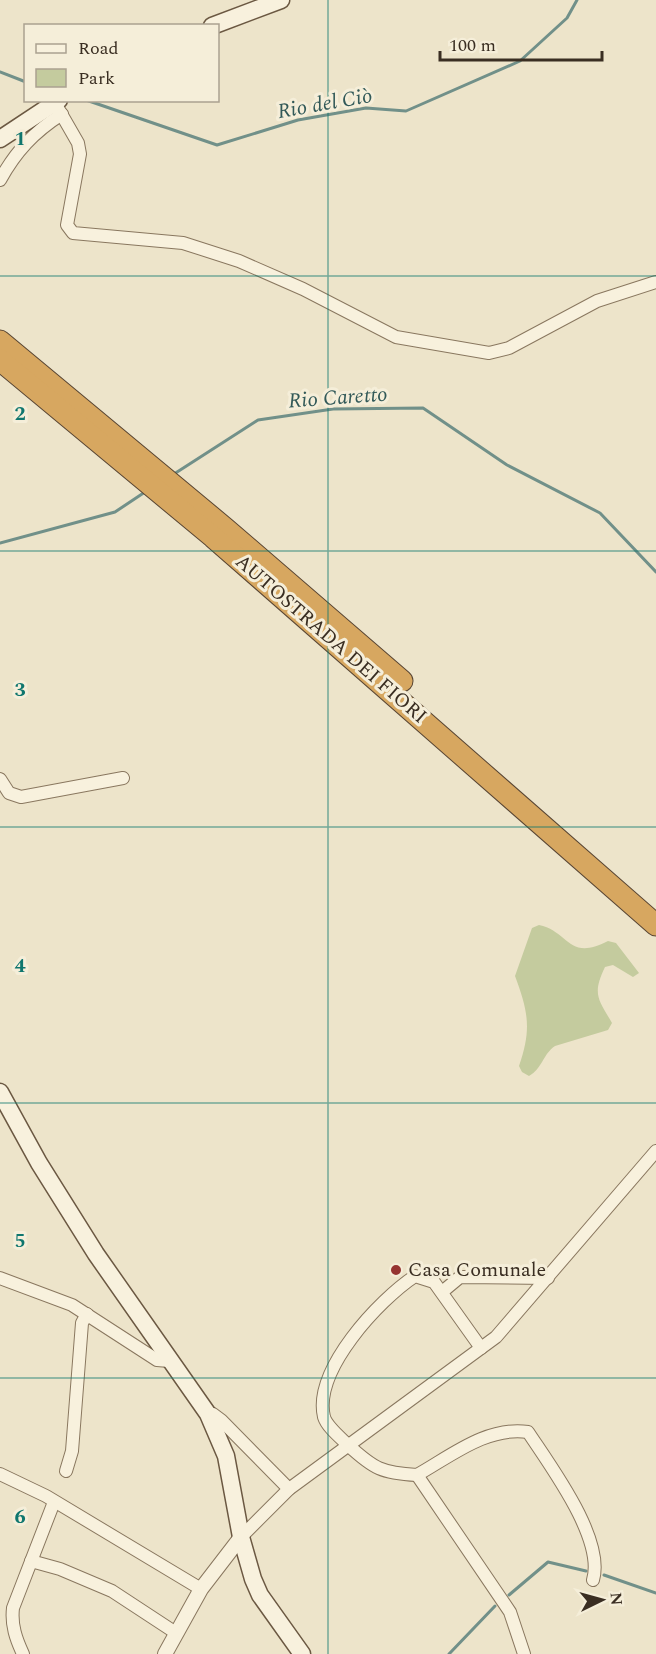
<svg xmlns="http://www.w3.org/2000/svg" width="656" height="1654" viewBox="0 0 656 1654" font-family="Spectral,serif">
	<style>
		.green { fill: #c4cb9e }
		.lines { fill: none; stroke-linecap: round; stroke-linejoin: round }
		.stream { stroke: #719089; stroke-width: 3 }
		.minor-casing { stroke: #89775f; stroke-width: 14 }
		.tertiary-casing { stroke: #89775f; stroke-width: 16 }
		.secondary-casing { stroke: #6b5842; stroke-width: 19 }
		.motorway-casing { stroke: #584533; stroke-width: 23 }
		.minor { stroke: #f8f1dd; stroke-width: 12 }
		.tertiary { stroke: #f8f1dd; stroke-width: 14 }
		.secondary { stroke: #f8f1dd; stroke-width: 16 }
		.motorway { stroke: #d7a760; stroke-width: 21 }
		.grid { fill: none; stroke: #0f766e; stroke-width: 1.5; stroke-opacity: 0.55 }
		.poi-dot { fill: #963431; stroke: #f5eed9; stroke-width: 2 }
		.labels { text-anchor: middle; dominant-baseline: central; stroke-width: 6; stroke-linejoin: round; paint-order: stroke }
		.street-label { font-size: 20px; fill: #3a2e22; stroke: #f5eed9 }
		.poi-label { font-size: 20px; fill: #3a2e22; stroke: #f5eed9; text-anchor: start }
		.water-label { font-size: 21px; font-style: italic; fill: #325958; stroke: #f5eed9 }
		.grid-label { font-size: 20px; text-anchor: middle; font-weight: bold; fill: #0f766e; stroke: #f5eed9; stroke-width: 6; stroke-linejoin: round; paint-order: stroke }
	</style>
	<rect width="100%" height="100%" fill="#ede4ca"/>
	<!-- green -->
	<path class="green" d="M 539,925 C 569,931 568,962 608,941 L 616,943 L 639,973 L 633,977 L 613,965 L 605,967 C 592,994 598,999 612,1023 L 608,1030 L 555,1046 C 543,1054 542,1069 529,1076 L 522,1072 L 519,1066 C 532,1029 528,1011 515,976 L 532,928 Z"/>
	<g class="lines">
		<!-- stream -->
		<g class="stream">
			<polyline points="0,72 26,82"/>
			<polyline points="86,100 217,145 298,120 366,108 406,111 520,61 567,18 577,0"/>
			<polyline points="174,474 258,420 333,409 423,408 507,465 600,513 656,572"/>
			<polyline points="0,543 115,512 145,492"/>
			<polyline points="604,1575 656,1593"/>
			<polyline points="509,1595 548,1562 586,1571"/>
			<polyline points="449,1654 495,1606"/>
		</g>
		<defs>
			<g id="minor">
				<polyline points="55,103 78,143 80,154 67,225 73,233 183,243 239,261 303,289 396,337 489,353 509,348 597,301 656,282"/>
				<path d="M 0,180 C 16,151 34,132 62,114"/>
				<polyline points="0,779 9,793 21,797 123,778"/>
				<polyline points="0,1278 72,1305 157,1360 169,1361"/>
				<polyline points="442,1292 460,1277 548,1278"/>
				<polyline points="208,1414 213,1414 221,1420 289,1489"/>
				<polyline points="66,1471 72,1451 82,1323 87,1314"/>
				<polyline points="0,1474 46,1496 201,1589"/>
				<path d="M 417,1475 C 382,1473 374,1469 348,1445 C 341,1438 327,1427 324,1417 C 313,1370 379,1300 415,1276 L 434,1282 L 481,1348"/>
				<polyline points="241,1537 289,1489 496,1337 656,1151"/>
				<polyline points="31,1561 60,1569 112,1591 176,1633"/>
				<path d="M 23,1654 C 16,1639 11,1625 13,1608 L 54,1502"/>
				<path d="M 524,1654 L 510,1612 L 417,1475 C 451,1456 487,1426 528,1432 C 551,1467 605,1539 593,1580"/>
			</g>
			<polyline id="tertiary" points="165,1654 201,1589 241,1537"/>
			<g id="secondary">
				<polyline points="212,26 281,0"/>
				<polyline points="0,139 59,100"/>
				<polyline points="0,1092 39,1163 96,1254 208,1414 226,1456 241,1537 253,1579 260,1595 302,1654"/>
			</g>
			<g id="motorway">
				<polyline points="0,341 226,529 402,681"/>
				<polyline points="0,360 213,537 656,925"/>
			</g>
		</defs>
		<!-- minor casing -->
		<use href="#minor" class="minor-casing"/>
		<!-- tertiary casing -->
		<use href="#tertiary" class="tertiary-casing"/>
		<!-- secondary casing -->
		<use href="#secondary" class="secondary-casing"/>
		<!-- motorway casing -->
		<use href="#motorway" class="motorway-casing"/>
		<!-- minor -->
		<use href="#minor" class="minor"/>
		<!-- tertiary -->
		<use href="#tertiary" class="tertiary"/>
		<!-- secondary -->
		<use href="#secondary" class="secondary"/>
		<!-- motorway -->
		<use href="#motorway" class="motorway"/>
	</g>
	<!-- grid -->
	<path class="grid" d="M 328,0 L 328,1654M 0,276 L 656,276M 0,551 L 656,551M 0,827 L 656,827M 0,1103 L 656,1103M 0,1378 L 656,1378"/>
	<!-- markers -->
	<circle class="poi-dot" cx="396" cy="1270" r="6"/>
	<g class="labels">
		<!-- street labels -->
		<g class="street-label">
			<text transform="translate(331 639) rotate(41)">AUTOSTRADA DEI FIORI</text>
		</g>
		<!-- poi labels -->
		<g class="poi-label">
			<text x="408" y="1270">Casa Comunale</text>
		</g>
		<!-- water labels -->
		<g class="water-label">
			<text transform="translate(325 104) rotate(-10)">Rio del Ciò</text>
			<text transform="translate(338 398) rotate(-4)">Rio Caretto</text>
		</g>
	</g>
	<g class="grid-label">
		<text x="20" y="145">1</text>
		<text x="20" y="420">2</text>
		<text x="20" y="696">3</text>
		<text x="20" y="972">4</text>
		<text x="20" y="1247">5</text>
		<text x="20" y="1523">6</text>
	</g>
	<!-- legend -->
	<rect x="24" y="24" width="195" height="78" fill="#f5eed9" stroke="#aaa190" stroke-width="1.5"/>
	<rect x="36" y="44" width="30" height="9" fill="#f8f1dd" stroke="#aaa190" stroke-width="1.5"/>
	<text x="78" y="54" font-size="18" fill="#3a2e22">Road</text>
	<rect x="36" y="69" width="30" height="18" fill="#c4cb9e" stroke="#aaa190" stroke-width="1.5"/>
	<text x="78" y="84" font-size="18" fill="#3a2e22">Park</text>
	<!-- north arrow -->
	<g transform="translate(602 1600) rotate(85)" stroke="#f5eed9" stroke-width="4.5" paint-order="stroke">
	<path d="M0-4.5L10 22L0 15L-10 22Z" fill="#3a2e22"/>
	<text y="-9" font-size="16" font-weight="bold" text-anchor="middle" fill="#3a2e22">N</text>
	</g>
	<!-- scale -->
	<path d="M440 51v9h162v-9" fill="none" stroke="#3a2e22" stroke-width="3"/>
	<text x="449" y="51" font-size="18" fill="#3a2e22" stroke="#f5eed9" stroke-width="4.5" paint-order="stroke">100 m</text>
</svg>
